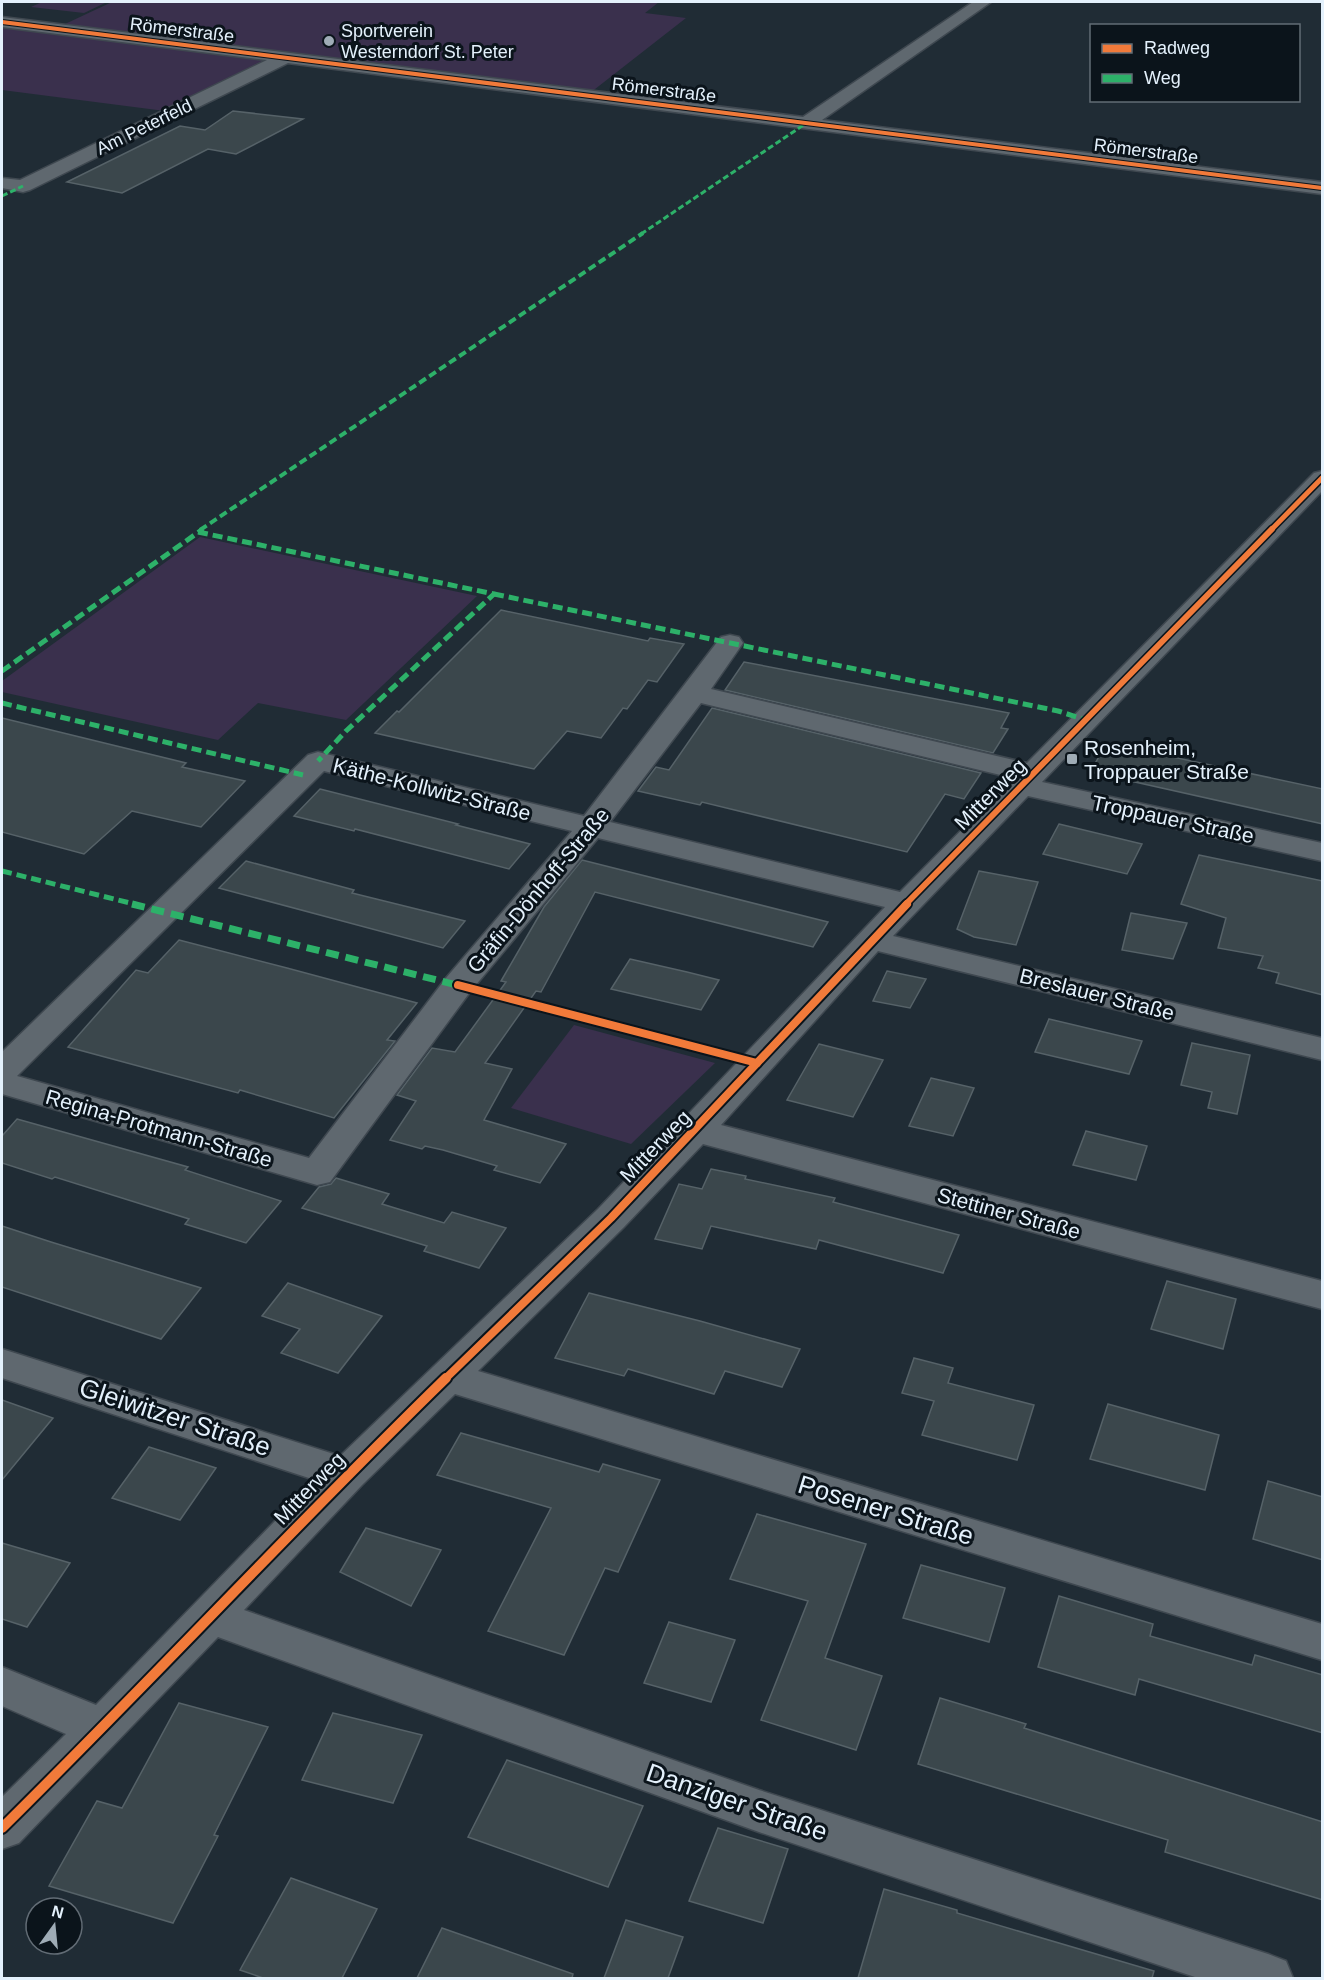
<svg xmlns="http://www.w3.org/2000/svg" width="1324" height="1980" viewBox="0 0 1324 1980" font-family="Arial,sans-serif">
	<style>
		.green { fill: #3a304d }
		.building { fill: #3b474c; stroke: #566268; stroke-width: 1.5 }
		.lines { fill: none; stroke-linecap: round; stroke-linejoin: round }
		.street-casing { stroke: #3f4850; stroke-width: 3 }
		.street { fill: #5f686f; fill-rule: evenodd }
		.quiet-far3 { stroke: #2db169; stroke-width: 3; stroke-dasharray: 6 3; stroke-linecap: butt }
		.quiet-far2 { stroke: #2db169; stroke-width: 4; stroke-dasharray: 8 4; stroke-linecap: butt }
		.quiet-far1 { stroke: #2db169; stroke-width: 5; stroke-dasharray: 10 5; stroke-linecap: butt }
		.quiet { stroke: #2db169; stroke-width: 7; stroke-dasharray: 13 7; stroke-linecap: butt }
		.cycleway-far4-casing { stroke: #0b141b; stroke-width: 6 }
		.cycleway-far3-casing { stroke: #0b141b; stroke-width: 8 }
		.cycleway-far2-casing { stroke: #0b141b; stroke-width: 9 }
		.cycleway-far1-casing { stroke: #0b141b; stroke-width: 12 }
		.cycleway-casing { stroke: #0b141b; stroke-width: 14 }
		.cycleway-far4 { stroke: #f17a3a; stroke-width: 4 }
		.cycleway-far3 { stroke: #f17a3a; stroke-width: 5 }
		.cycleway-far2 { stroke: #f17a3a; stroke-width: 6 }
		.cycleway-far1 { stroke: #f17a3a; stroke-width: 8 }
		.cycleway { stroke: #f17a3a; stroke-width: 10 }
		.poi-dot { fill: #9facb6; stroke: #0b141b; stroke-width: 2 }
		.labels { text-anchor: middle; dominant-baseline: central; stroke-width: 6; stroke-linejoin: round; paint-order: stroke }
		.far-street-label { font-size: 18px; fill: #e4f1fc; stroke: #0b141b }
		.far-poi-label { font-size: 18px; fill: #e4f1fc; stroke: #0b141b; text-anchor: start }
		.poi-label { font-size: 21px; fill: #e4f1fc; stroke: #0b141b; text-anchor: start }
		.street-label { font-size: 21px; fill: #e4f1fc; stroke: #0b141b }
		.near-street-label { font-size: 26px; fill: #e4f1fc; stroke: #0b141b }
	</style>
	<rect width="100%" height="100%" fill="#202c35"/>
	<!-- green -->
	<g class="green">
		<polygon points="42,2 107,2 84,13 31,7"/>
		<polygon points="112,2 659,2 645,13 686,18 590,93 298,58 165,111 2,90 2,16 65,24"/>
		<polygon points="200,537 477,596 346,720 258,703 218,740 2,692 2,681"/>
		<polygon points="574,1025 715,1063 631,1144 511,1108"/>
	</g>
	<!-- building -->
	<g class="building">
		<polygon points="233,111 303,119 236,154 208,149 122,193 67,182 180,126 205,130"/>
		<polygon points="501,610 648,641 650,638 684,644 657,682 648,680 627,709 623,708 601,738 567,731 534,769 375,733 397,711 399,712"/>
		<polygon points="744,662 1009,713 1001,728 1008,729 993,753 725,690"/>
		<polygon points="712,708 981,773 964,799 945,794 907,852 702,802 700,805 638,791 656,767 669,770"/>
		<polygon points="2,718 186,763 182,767 245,781 201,827 132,811 84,854 2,832"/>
		<polygon points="1107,743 1323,789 1323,824 1090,772"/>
		<polygon points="320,789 458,824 456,825 530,844 509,869 355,829 354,831 294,816"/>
		<polygon points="1059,824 1142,844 1127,874 1043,854"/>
		<polygon points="1199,855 1323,881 1323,995 1276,983 1279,973 1258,968 1263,956 1218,948 1226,918 1181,904"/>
		<polygon points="582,860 828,922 813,947 595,892 541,992 536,991 485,1063 512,1069 484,1120 566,1144 540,1183 494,1170 497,1166 443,1150 425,1146 422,1149 390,1140 416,1101 397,1095 432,1048 455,1052 506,982 501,981 544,907"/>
		<polygon points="246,861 354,890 352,893 465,921 443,948 219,888"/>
		<polygon points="979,871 1038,882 1016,945 974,937 957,929"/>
		<polygon points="1131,913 1187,923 1173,959 1122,950"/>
		<polygon points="179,940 287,968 417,1003 387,1040 395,1041 334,1118 240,1090 238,1093 68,1047 136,970 148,973"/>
		<polygon points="630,959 687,972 719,980 701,1010 611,989"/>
		<polygon points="887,971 926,979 910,1008 873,1001"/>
		<polygon points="1049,1019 1142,1041 1129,1074 1035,1052"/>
		<polygon points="1192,1043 1250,1055 1237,1114 1208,1108 1212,1092 1181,1085"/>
		<polygon points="819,1044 883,1060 853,1117 787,1100"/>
		<polygon points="931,1078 974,1088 953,1136 909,1126"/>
		<polygon points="17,1119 188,1167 185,1170 281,1201 246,1243 185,1224 189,1219 55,1177 52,1179 2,1163 2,1136"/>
		<polygon points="1086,1131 1147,1146 1136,1180 1073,1165"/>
		<polygon points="711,1169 746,1176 745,1179 835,1198 833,1202 959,1235 943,1273 819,1240 816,1249 711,1226 702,1249 655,1239 679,1184 702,1189"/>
		<polygon points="336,1178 389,1194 382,1204 444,1223 452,1212 506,1228 479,1268 424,1251 427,1246 302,1208 319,1187 331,1184"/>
		<polygon points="2,1226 51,1242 201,1288 161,1339 2,1287"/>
		<polygon points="1167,1281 1236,1299 1223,1349 1151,1329"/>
		<polygon points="288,1283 382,1316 338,1373 281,1353 300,1329 262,1316"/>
		<polygon points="589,1293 700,1321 800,1349 782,1387 725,1371 714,1394 628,1369 624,1376 555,1358"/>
		<polygon points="914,1358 953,1368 948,1383 1034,1405 1017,1460 922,1435 934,1401 902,1393"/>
		<polygon points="2,1400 53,1418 2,1480"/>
		<polygon points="1108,1404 1219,1435 1205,1490 1090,1459"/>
		<polygon points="461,1433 599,1472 603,1464 660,1480 618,1572 605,1568 564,1655 488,1631 551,1508 437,1475"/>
		<polygon points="149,1447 216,1468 180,1520 112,1498"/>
		<polygon points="1268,1481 1323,1497 1323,1560 1253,1539"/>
		<polygon points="757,1514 866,1544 825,1658 882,1676 856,1750 761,1720 808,1601 730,1579"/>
		<polygon points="366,1528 441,1550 411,1606 340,1572"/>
		<polygon points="2,1543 70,1563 27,1627 2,1619"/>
		<polygon points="921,1565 1005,1588 989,1642 903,1618"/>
		<polygon points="1059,1596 1153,1624 1150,1636 1252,1665 1255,1655 1323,1675 1323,1733 1139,1679 1135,1695 1038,1667"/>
		<polygon points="669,1622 735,1640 711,1702 644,1683"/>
		<polygon points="940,1698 1026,1724 1024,1728 1323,1822 1323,1900 1165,1852 1168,1840 918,1764"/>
		<polygon points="179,1703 268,1727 214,1835 218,1836 173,1923 49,1886 97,1801 122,1808"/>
		<polygon points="333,1713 422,1735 393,1803 302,1780"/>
		<polygon points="507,1760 643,1806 608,1887 468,1837"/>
		<polygon points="718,1828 788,1849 763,1923 689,1901"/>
		<polygon points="291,1878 377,1909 342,1978 263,1978 240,1970"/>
		<polygon points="884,1889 957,1910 957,1913 1154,1971 1152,1978 858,1978"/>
		<polygon points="626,1920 683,1937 668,1978 604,1978"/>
		<polygon points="442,1928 573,1974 572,1978 417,1978"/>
	</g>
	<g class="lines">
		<defs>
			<g id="street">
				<polygon points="973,2 991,2 822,120 1322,182 1322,194 288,63 30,190 23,192 2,188 2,178 20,180 267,60 2,27 2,17 803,117"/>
				<path d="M 1322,471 L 1322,491 L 1042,782 L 1322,843 L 1322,861 L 1028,796 L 893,936 L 1322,1038 L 1322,1060 L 878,951 L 721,1125 L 1322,1281 L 1322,1309 L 703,1144 L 624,1227 L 478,1371 L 1322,1624 L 1322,1660 L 455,1394 L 362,1485 L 244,1610 L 759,1790 L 1268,1954 L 1286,1961 L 1293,1978 L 1198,1978 L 759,1832 L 218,1637 L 19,1843 L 2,1849 L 2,1797 L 66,1734 L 2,1706 L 2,1667 L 96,1705 L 315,1480 L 2,1378 L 2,1349 L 340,1456 L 598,1209 L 885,907 L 598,838 L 470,992 L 330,1182 L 317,1185 L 2,1094 L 2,1052 L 308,755 L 318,752 L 584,816 L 721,637 L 730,635 L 739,637 L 743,643 L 711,689 L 1027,763 L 1314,473 ZM 701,703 L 1013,778 L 900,892 L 610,822 ZM 324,771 L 572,831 L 446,978 L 309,1158 L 17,1076 Z"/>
			</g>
		</defs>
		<!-- street casing -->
		<use href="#street" class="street-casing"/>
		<!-- street -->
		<use href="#street" class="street"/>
		<!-- quiet-far3 -->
		<g class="quiet-far3">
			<polyline points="2,196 23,186"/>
			<polyline points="641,234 805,124"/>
		</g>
		<!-- quiet-far2 -->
		<polyline class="quiet-far2" points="200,530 643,233"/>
		<!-- quiet-far1 -->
		<g class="quiet-far1">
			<polyline points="198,532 494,594 346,731 318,761"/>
			<polyline points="494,594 1058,711 1086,720"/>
			<polyline points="2,671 203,529"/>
			<polyline points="2,703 303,775"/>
			<polyline points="2,871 138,905"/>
		</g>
		<!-- quiet -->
		<polyline class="quiet" points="132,904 461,986"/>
		<defs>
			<polyline id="cycleway-far4" points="2,22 1322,188"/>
			<polyline id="cycleway-far3" points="1271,530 1322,478"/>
			<polyline id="cycleway-far2" points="905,905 1272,529"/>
			<g id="cycleway-far1">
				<polyline points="458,985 757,1063"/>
				<polyline points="444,1380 611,1218 907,904"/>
			</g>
			<path id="cycleway" d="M 2,1828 C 152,1680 295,1525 446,1378"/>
		</defs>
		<!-- cycleway-far4 casing -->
		<use href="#cycleway-far4" class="cycleway-far4-casing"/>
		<!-- cycleway-far3 casing -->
		<use href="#cycleway-far3" class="cycleway-far3-casing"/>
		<!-- cycleway-far2 casing -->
		<use href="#cycleway-far2" class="cycleway-far2-casing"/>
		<!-- cycleway-far1 casing -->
		<use href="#cycleway-far1" class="cycleway-far1-casing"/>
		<!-- cycleway casing -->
		<use href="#cycleway" class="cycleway-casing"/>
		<!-- cycleway-far4 -->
		<use href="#cycleway-far4" class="cycleway-far4"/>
		<!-- cycleway-far3 -->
		<use href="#cycleway-far3" class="cycleway-far3"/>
		<!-- cycleway-far2 -->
		<use href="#cycleway-far2" class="cycleway-far2"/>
		<!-- cycleway-far1 -->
		<use href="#cycleway-far1" class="cycleway-far1"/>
		<!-- cycleway -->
		<use href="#cycleway" class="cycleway"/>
	</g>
	<!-- markers -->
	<g class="poi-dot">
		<circle cx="329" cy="41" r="6"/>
		<rect x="1066" y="753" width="12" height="12" rx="3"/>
	</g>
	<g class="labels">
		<!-- far-street labels -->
		<g class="far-street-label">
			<text transform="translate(182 30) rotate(7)">Römerstraße</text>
			<text transform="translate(664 90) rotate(7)">Römerstraße</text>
			<text transform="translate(144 127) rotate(-26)">Am Peterfeld</text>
			<text transform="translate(1146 151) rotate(7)">Römerstraße</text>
		</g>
		<!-- far-poi labels -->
		<g class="far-poi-label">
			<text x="341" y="31">Sportverein<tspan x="341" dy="21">Westerndorf St. Peter</tspan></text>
		</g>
		<!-- poi labels -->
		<g class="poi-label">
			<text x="1084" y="747">Rosenheim,<tspan x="1084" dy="24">Troppauer Straße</tspan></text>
		</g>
		<!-- street labels -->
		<g class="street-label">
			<text transform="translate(432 789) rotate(14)">Käthe-Kollwitz-Straße</text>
			<text transform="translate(990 794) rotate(-45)">Mitterweg</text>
			<text transform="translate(1173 819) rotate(12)">Troppauer Straße</text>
			<text transform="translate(538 890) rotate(-50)">Gräfin-Dönhoff-Straße</text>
			<text transform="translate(1097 994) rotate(14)">Breslauer Straße</text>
			<text transform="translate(159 1128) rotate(16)">Regina-Protmann-Straße</text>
			<text transform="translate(655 1146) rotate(-46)">Mitterweg</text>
			<text transform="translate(1009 1213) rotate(15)">Stettiner Straße</text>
			<text transform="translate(309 1488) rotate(-46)">Mitterweg</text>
		</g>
		<!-- near-street labels -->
		<g class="near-street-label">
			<text transform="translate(175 1417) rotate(18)">Gleiwitzer Straße</text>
			<text transform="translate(886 1510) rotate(17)">Posener Straße</text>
			<text transform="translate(737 1802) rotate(19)">Danziger Straße</text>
		</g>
	</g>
	<!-- border -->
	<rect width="1324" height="1980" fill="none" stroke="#e4f1fc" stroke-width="6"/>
	<!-- legend -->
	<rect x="1090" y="24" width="210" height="78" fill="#0b141b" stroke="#626c75" stroke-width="1.5"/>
	<rect x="1102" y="44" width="30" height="9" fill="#f17a3a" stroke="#626c75" stroke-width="1.5"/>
	<text x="1144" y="54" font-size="18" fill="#e4f1fc">Radweg</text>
	<rect x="1102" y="74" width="30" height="9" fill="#2db169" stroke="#626c75" stroke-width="1.5"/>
	<text x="1144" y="84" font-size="18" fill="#e4f1fc">Weg</text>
	<!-- north arrow -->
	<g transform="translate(54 1926) rotate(15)"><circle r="28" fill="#0b141b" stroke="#626c75" stroke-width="1.5"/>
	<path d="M0-4.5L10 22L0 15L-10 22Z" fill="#9facb6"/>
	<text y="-9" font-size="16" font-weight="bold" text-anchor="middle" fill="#e4f1fc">N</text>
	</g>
</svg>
